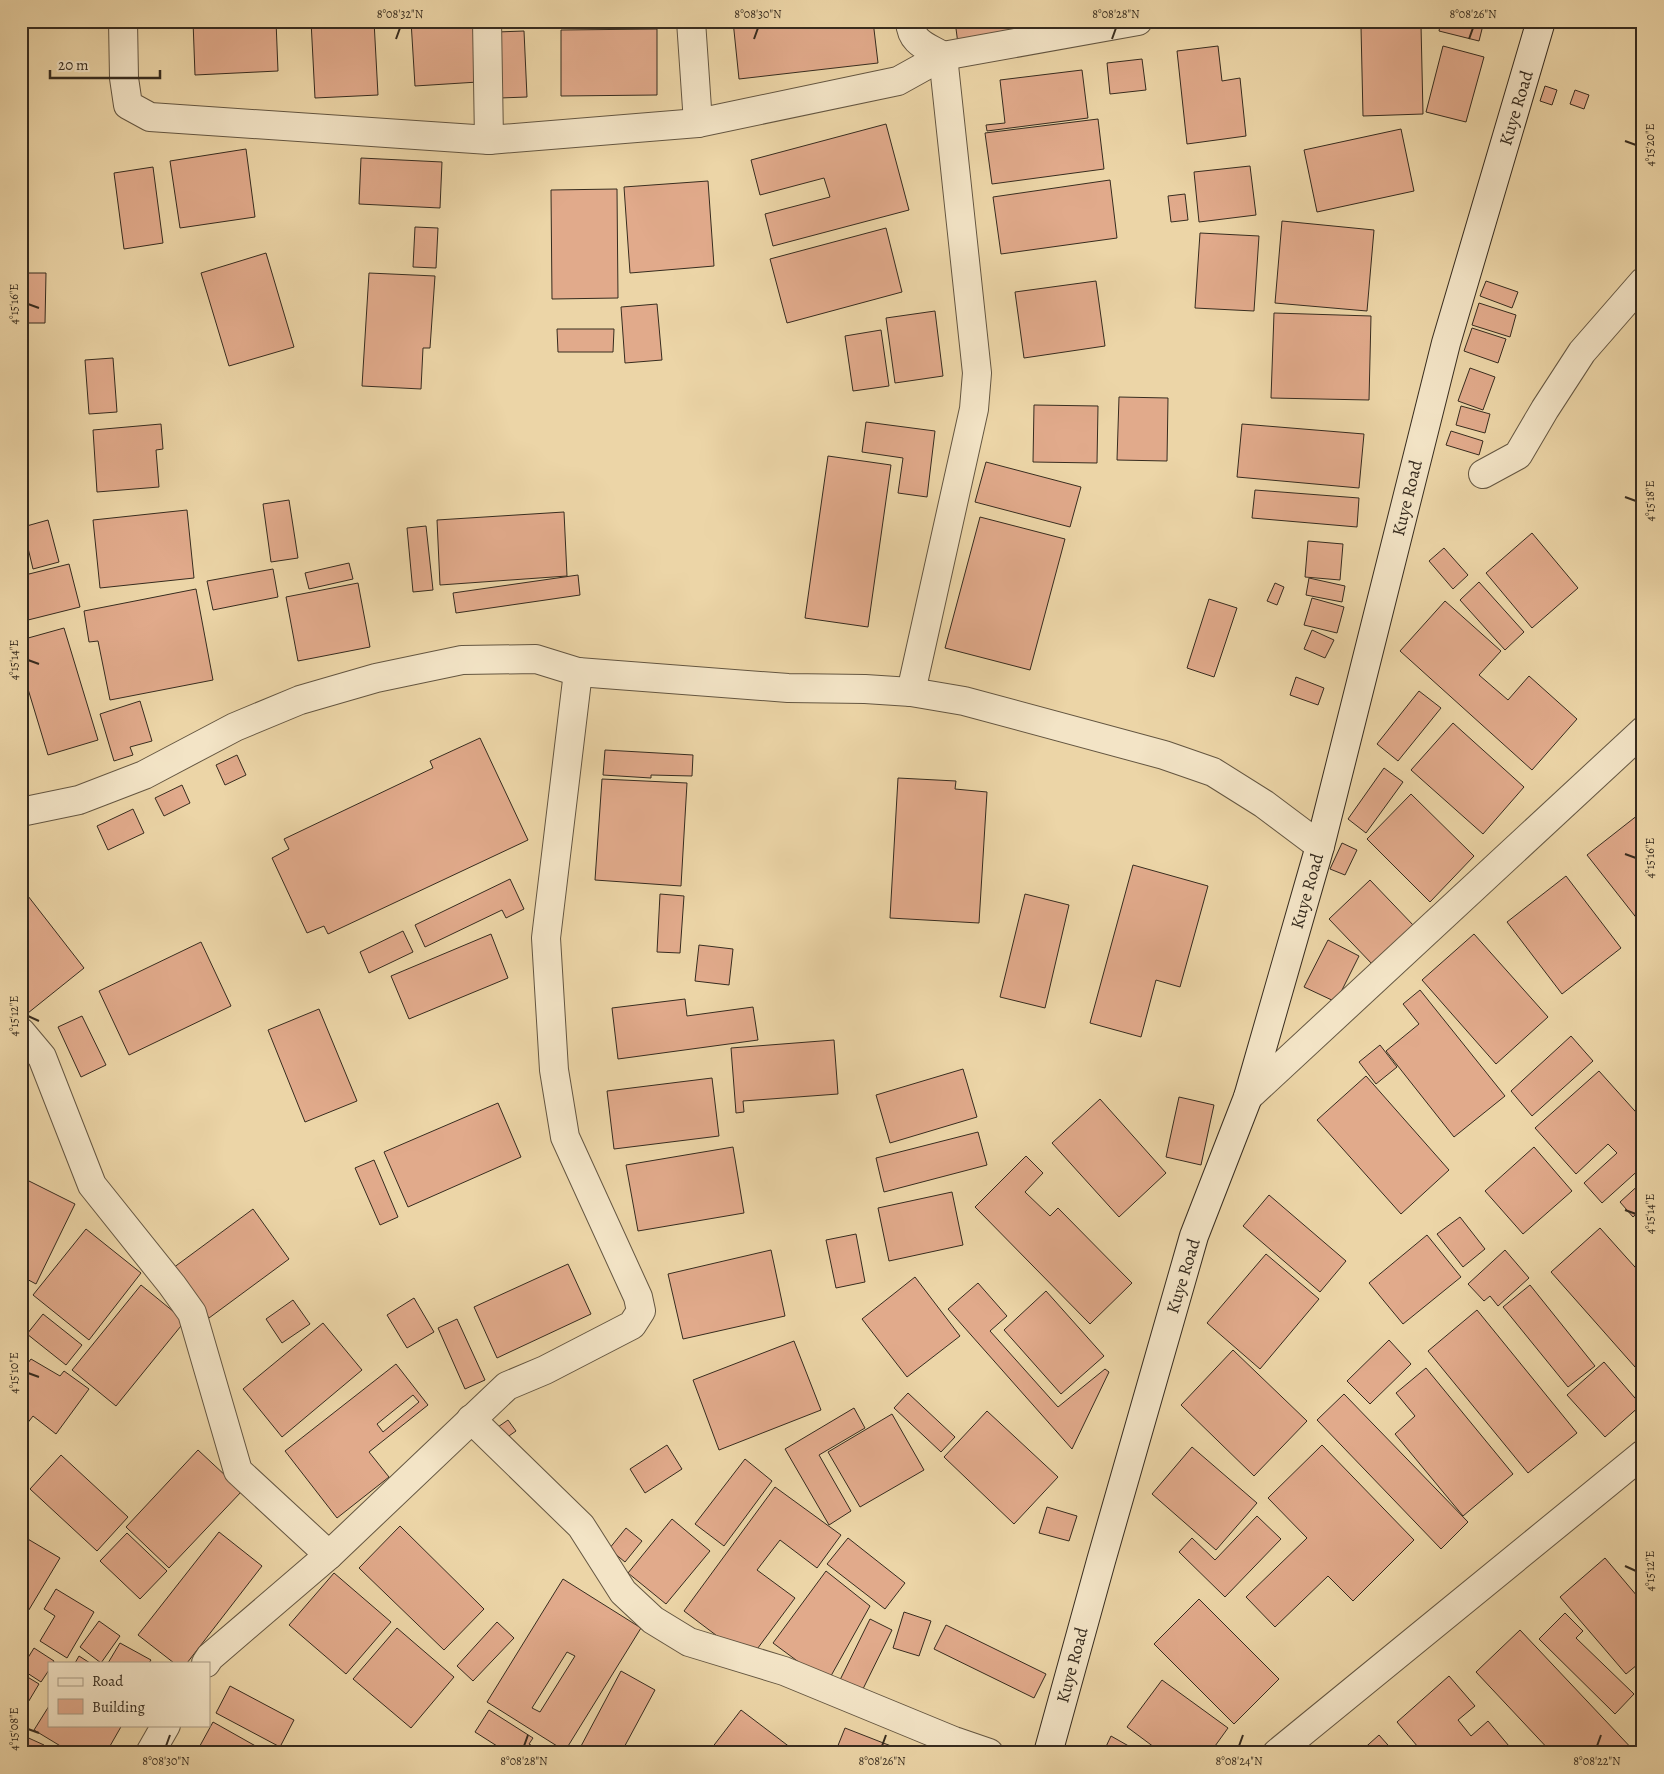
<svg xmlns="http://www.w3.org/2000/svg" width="1664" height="1774" viewBox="0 0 1664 1774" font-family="Alegreya,serif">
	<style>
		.building { fill: #e1aa8b; stroke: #372c1f; fill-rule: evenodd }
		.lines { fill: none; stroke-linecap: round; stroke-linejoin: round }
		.street-casing { stroke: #645641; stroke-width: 30 }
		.secondary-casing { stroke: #372c1f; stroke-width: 30 }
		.street { stroke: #f3e4c6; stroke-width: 28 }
		.secondary { stroke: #f3e4c6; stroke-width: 28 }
		.ticks { fill: none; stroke: #372c1f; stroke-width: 2 }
		.labels { text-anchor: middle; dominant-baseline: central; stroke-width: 4.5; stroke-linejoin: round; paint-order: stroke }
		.street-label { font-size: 18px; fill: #372c1f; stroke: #f3e4c6 }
		.neatline { fill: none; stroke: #372c1f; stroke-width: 2 }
		.ticks-label { font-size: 12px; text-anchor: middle; fill: #372c1f }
	</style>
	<rect width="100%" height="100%" fill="#ecd5a7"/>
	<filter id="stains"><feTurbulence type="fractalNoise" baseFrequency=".004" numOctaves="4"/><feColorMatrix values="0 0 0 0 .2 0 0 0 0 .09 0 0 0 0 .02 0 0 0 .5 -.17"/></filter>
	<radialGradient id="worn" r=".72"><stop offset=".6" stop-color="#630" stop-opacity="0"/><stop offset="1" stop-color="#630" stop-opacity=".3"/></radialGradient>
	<!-- building -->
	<g class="building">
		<polygon points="193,21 276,21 278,71 195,75"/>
		<polygon points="311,21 374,21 378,95 315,98"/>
		<polygon points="411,21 474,21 478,82 415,86"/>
		<polygon points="733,21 873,21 878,63 739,79"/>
		<polygon points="955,21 1038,21 1040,31 958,44"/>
		<polygon points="1441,21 1484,21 1479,41 1439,31"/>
		<polygon points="1421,25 1423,114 1363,116 1361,27"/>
		<polygon points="657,29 657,95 561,96 561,30"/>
		<polygon points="524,31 527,97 500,98 497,32"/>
		<polygon points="1218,46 1222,81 1240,78 1246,136 1187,144 1177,51"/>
		<polygon points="1443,46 1484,57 1466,122 1426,112"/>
		<polygon points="1142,59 1146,90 1110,94 1107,63"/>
		<polygon points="1082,70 1088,118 987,131 986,125 1005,123 1000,80"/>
		<polygon points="1545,86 1557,90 1552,105 1540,101"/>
		<polygon points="1575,90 1589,95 1584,109 1570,104"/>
		<polygon points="1098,119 1104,169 992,184 985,133"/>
		<polygon points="886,124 909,210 773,246 765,214 830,197 824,178 760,195 751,160"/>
		<polygon points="1401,129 1414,191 1317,212 1304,150"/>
		<polygon points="246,149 255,217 180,228 170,161"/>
		<polygon points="361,158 442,162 440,208 359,204"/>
		<polygon points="1250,166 1256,215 1199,222 1194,172"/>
		<polygon points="153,167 163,243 124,249 114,173"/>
		<polygon points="1110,180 1117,238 1001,254 993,197"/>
		<polygon points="708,181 714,266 630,273 624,187"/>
		<polygon points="617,189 618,298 552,299 551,190"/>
		<polygon points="1185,194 1188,220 1171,222 1168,196"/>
		<polygon points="1282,221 1374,230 1367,311 1275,303"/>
		<polygon points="415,227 438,228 436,268 413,267"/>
		<polygon points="886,228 902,292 787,323 770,259"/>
		<polygon points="1200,233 1259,236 1254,311 1195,308"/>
		<polygon points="266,253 294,347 229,366 201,273"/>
		<polygon points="21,273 46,273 45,323 21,323"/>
		<polygon points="369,273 435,276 430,348 423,348 421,389 362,386"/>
		<polygon points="1096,281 1105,346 1024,358 1015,292"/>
		<polygon points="1486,281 1518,292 1512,308 1480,296"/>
		<polygon points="1479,303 1516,315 1510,337 1472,325"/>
		<polygon points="657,304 662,360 625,363 621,307"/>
		<polygon points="935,311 943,376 895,383 886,318"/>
		<polygon points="1274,313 1371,316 1369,400 1271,398"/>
		<polygon points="1472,328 1506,339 1498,363 1464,351"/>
		<polygon points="557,329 614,329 613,352 558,352"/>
		<polygon points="881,330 889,386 853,391 845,336"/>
		<polygon points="113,358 117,412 89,414 85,360"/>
		<polygon points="1470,368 1495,377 1483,410 1458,401"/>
		<polygon points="1119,397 1168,398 1167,461 1117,460"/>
		<polygon points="1034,405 1098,406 1097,463 1033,462"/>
		<polygon points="1461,406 1490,414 1485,433 1456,425"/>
		<polygon points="866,422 935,431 927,497 898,493 903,458 862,452"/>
		<polygon points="161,424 163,449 156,450 159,487 97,492 93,430"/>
		<polygon points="1242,424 1364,434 1359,488 1237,477"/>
		<polygon points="1451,431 1483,441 1479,455 1446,445"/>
		<polygon points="828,456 891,465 868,627 805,618"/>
		<polygon points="986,462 1081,487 1070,527 975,502"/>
		<polygon points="1255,490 1359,498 1357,527 1252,518"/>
		<polygon points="289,500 298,558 271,562 263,504"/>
		<polygon points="187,510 194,578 100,588 93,520"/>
		<polygon points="564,512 567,576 440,585 437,520"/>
		<polygon points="980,517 1065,539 1030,670 945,648"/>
		<polygon points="48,520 59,562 33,569 23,527"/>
		<polygon points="426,526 433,590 413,592 407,528"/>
		<polygon points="1532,533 1578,588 1532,628 1486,573"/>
		<polygon points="1308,541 1343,544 1340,580 1305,577"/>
		<polygon points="1444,548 1468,575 1453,589 1429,561"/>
		<polygon points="349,563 353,579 309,589 305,573"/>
		<polygon points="69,564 80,607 28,620 21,593 21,576"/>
		<polygon points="273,569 278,597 213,610 207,581"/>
		<polygon points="578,575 580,595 456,613 453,593"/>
		<polygon points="1309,578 1345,586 1342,602 1306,595"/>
		<polygon points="1479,582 1524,632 1505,650 1460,600"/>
		<polygon points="358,583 370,647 298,661 286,597"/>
		<polygon points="1275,583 1284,587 1277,605 1267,601"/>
		<polygon points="196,589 213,680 110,700 98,641 89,642 84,611"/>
		<polygon points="1312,598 1344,607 1337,633 1304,625"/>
		<polygon points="1209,599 1237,608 1214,677 1187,668"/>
		<polygon points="1445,601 1501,651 1479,675 1508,700 1529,676 1577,719 1532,770 1400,651"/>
		<polygon points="64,628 98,740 48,755 21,666 21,640"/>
		<polygon points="1312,630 1334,640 1325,658 1304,649"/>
		<polygon points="1296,677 1324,688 1318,705 1290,695"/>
		<polygon points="1419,691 1441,708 1398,761 1377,744"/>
		<polygon points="140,701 152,741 130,747 133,755 114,761 100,714"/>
		<polygon points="1453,723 1524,787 1483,834 1411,770"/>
		<polygon points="480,738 528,840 328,934 324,926 307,933 272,858 289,849 284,839 433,768 430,761"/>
		<polygon points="605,750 693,755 692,776 651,775 651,778 603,775"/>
		<polygon points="237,755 246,775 225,785 216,765"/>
		<polygon points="1384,768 1403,782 1366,833 1348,819"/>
		<polygon points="898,778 956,781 955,789 987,792 979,923 890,918"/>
		<polygon points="602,779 687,783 681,886 595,880"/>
		<polygon points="182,785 190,803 164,816 155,798"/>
		<polygon points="1411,794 1474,856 1430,902 1367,839"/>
		<polygon points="133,809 144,833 108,850 97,826"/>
		<polygon points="1643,811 1643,924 1642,925 1587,855"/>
		<polygon points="1342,843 1357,850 1345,875 1330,869"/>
		<polygon points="1133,865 1208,886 1180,987 1156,980 1141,1037 1090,1023"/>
		<polygon points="1566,876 1621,948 1562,994 1507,922"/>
		<polygon points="510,879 524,909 506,918 502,910 425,947 415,925"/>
		<polygon points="1370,880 1414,926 1373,965 1329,919"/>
		<polygon points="21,887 84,968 28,1013 21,1003"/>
		<polygon points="660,894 684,896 680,953 657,952"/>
		<polygon points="1025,894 1069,905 1045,1008 1000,997"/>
		<polygon points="403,931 413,952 369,973 360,952"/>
		<polygon points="491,934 508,978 409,1019 391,976"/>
		<polygon points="1474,934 1548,1017 1496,1064 1422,980"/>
		<polygon points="1328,940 1359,956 1336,1002 1304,987"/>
		<polygon points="201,942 231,1006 129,1055 99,991"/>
		<polygon points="699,945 733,949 729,985 695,981"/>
		<polygon points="1420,990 1505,1096 1454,1137 1386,1051 1419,1024 1403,1004"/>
		<polygon points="685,999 687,1016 753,1007 758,1040 618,1059 612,1008"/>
		<polygon points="319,1009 357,1101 305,1122 268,1030"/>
		<polygon points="82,1016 106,1065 81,1077 58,1027"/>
		<polygon points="1571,1036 1593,1061 1532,1116 1511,1091"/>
		<polygon points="834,1040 838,1094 743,1101 744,1112 736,1113 731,1048"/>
		<polygon points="1380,1045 1397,1067 1376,1084 1359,1062"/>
		<polygon points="963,1069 977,1117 890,1143 876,1095"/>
		<polygon points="1599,1071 1643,1120 1643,1166 1602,1203 1584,1183 1617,1153 1608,1144 1576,1174 1535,1128"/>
		<polygon points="1366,1076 1449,1170 1401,1214 1317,1120"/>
		<polygon points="712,1078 719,1136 614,1149 607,1091"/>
		<polygon points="1179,1097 1214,1105 1201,1165 1166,1157"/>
		<polygon points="1100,1099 1166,1173 1119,1217 1052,1143"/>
		<polygon points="498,1103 521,1157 408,1207 384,1152"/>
		<polygon points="978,1132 987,1165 884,1192 876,1158"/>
		<polygon points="733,1147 744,1213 638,1231 626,1165"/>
		<polygon points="1534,1147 1572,1191 1523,1234 1485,1191"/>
		<polygon points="1026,1156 1043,1173 1025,1192 1050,1216 1058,1208 1132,1283 1090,1324 975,1207"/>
		<polygon points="374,1160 398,1217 380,1225 355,1168"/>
		<polygon points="21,1177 75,1204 36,1284 21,1276"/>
		<polygon points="1643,1181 1643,1208 1633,1217 1620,1202"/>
		<polygon points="952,1192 963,1245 889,1261 878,1208"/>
		<polygon points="1269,1195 1346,1261 1320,1292 1243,1226"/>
		<polygon points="253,1209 289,1259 209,1318 173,1268"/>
		<polygon points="1460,1217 1485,1249 1463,1267 1437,1234"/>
		<polygon points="1600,1228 1643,1276 1643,1376 1551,1272"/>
		<polygon points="86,1229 141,1273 89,1340 33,1295"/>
		<polygon points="856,1234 865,1282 836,1288 826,1240"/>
		<polygon points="1427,1235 1461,1277 1403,1324 1369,1283"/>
		<polygon points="771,1250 785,1316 683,1339 668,1274"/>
		<polygon points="1505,1250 1529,1278 1498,1306 1490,1296 1484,1301 1468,1284"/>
		<polygon points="1266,1254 1319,1299 1260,1369 1207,1323"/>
		<polygon points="568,1264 591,1314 497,1358 474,1307"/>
		<polygon points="915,1277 960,1336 907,1377 862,1319"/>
		<polygon points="21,1281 27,1283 21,1294"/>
		<polygon points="978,1283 1007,1316 990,1331 1058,1407 1105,1369 1109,1372 1072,1449 948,1309"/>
		<polygon points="141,1285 185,1321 116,1406 72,1370"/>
		<polygon points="1530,1285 1595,1366 1568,1387 1503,1307"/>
		<polygon points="1046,1291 1104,1356 1061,1394 1004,1330"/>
		<polygon points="414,1298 434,1332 407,1348 387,1315"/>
		<polygon points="293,1300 310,1324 282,1343 266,1319"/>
		<polygon points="1477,1310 1577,1433 1528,1473 1428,1351"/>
		<polygon points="43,1314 82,1345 66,1365 27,1334"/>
		<polygon points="457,1319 485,1380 465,1389 438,1328"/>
		<polygon points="323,1323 362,1370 282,1437 243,1389"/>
		<polygon points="1389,1340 1411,1364 1370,1404 1347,1381"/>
		<polygon points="794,1341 821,1410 719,1450 693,1380"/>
		<polygon points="1233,1350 1307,1421 1254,1476 1181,1405"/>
		<polygon points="31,1359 60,1376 64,1371 89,1389 56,1434 33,1416 23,1429 21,1427 21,1372"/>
		<polygon points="1604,1362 1641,1405 1605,1437 1567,1395"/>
		<path d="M 396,1364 L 428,1405 L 369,1452 L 389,1477 L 337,1518 L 285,1451 ZM 413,1395 L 419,1402 L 383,1432 L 377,1424 Z"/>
		<polygon points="1426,1368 1513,1474 1463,1516 1395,1434 1415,1416 1396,1393"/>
		<polygon points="908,1393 955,1437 941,1452 894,1408"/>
		<polygon points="1344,1394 1468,1522 1441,1549 1317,1420"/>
		<polygon points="854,1408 865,1428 819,1455 851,1511 829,1525 785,1449"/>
		<polygon points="987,1411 1058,1477 1014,1524 944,1457"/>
		<polygon points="892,1414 924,1470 860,1507 828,1452"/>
		<polygon points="508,1420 516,1431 503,1440 495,1429"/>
		<polygon points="667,1445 682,1469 645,1493 630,1469"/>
		<polygon points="1322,1445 1414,1540 1353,1601 1328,1576 1275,1627 1246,1597 1307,1538 1268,1498"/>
		<polygon points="1192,1447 1257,1503 1216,1550 1152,1494"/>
		<polygon points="198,1450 242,1491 169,1568 126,1527"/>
		<polygon points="61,1455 128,1517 97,1551 30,1489"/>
		<polygon points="745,1459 772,1481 724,1546 695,1524"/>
		<polygon points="775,1487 841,1535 817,1568 780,1540 757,1570 795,1598 749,1660 684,1611"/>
		<polygon points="1047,1507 1077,1516 1069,1541 1039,1533"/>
		<polygon points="1257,1516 1281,1539 1225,1597 1179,1552 1192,1538 1215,1560"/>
		<polygon points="672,1519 710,1551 666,1604 628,1573"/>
		<polygon points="400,1526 484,1609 444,1650 359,1568"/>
		<polygon points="626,1528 642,1541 625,1562 609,1549"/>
		<polygon points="219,1532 262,1566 187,1663 174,1663 138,1635"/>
		<polygon points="127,1533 167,1571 140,1599 100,1561"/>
		<polygon points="21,1535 60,1558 21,1623"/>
		<polygon points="848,1538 905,1583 885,1609 827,1564"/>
		<polygon points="1605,1558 1643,1603 1643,1660 1626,1674 1560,1597"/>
		<polygon points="826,1571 870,1606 827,1683 773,1643"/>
		<polygon points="334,1573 391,1622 346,1674 289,1625"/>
		<path d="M 563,1579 L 641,1628 L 565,1751 L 487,1702 ZM 567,1652 L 575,1656 L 540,1712 L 532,1708 Z"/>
		<polygon points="56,1589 94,1612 67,1658 40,1641 55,1616 44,1609"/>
		<polygon points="1199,1599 1279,1679 1234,1724 1154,1644"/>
		<polygon points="904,1612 931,1621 919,1656 893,1648"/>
		<polygon points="1565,1613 1583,1631 1576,1638 1634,1694 1615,1714 1539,1639"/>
		<polygon points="870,1619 892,1630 860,1695 838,1684"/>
		<polygon points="99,1621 120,1636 101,1663 80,1647"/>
		<polygon points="497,1622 514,1638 473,1681 457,1666"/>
		<polygon points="946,1625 1046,1674 1034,1698 934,1649"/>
		<polygon points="397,1628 454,1677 411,1728 353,1679"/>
		<polygon points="1520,1630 1636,1753 1552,1753 1476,1672"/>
		<polygon points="120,1643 151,1660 149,1663 108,1663"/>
		<polygon points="34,1648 54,1661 53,1663 49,1663 49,1670 41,1682 21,1669"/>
		<polygon points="79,1656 90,1663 75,1663"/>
		<polygon points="621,1671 655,1690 621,1753 589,1753 580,1748"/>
		<polygon points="21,1673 39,1684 21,1714"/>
		<polygon points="1449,1676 1475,1706 1458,1720 1471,1736 1488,1721 1514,1752 1513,1753 1423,1753 1397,1722"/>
		<polygon points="1162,1680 1228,1728 1210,1753 1162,1753 1127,1727"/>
		<polygon points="230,1686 294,1720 280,1747 216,1713"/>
		<polygon points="49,1706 49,1725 122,1725 106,1753 72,1753 34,1730"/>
		<polygon points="489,1710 533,1738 529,1744 544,1753 508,1753 475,1732"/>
		<polygon points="741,1710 795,1751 794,1753 708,1753"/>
		<polygon points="213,1722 268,1753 196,1753"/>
		<polygon points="845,1728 909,1753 835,1753"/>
		<polygon points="22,1735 44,1745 40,1753 21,1753"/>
		<polygon points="1379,1735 1395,1753 1359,1753"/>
		<polygon points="1111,1736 1141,1753 1103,1753"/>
	</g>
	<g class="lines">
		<defs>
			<g id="street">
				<polyline points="123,21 124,78 128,105 150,117 489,140 698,123 898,81 943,56 1138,21"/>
				<polyline points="487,21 489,140"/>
				<polyline points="691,21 698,123"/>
				<path d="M 910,21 C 911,43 926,46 943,56 L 977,373 L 974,409 L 911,692"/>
				<polyline points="1483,474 1518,455 1545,409 1582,352 1643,282"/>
				<polyline points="21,812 79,800 144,775 235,727 300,700 376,678 462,660 536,659 578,672 788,688 865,689 911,692 964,701 1164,755 1213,772 1264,804 1320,846"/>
				<polyline points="21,1032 42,1057 92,1185 172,1285 192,1313 238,1471 329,1555"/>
				<polyline points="1248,1097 1643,731"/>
				<polyline points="471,1419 581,1526 623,1592 653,1620 689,1642 784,1671 954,1741 989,1753"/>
				<polyline points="206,1663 210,1657 329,1555 507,1386 545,1370 632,1325 641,1311 638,1297 565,1137 554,1070 546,938 578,672"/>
				<polyline points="150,1753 166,1725"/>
				<polyline points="1277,1753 1643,1454"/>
			</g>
			<polyline id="secondary" points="1048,1753 1101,1561 1194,1236 1248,1097 1320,846 1446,343 1541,21"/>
		</defs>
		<!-- street casing -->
		<use href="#street" class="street-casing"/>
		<!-- secondary casing -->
		<use href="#secondary" class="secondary-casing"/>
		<!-- street -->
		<use href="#street" class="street"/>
		<!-- secondary -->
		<use href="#secondary" class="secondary"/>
	</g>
	<!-- ticks -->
	<path class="ticks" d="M 396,39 L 400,28M 754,39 L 758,28M 1112,39 L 1116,28M 1469,39 L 1473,28M 1625,141 L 1636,145M 28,304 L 39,308M 1625,497 L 1636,501M 28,660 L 39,664M 1625,854 L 1636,858M 28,1016 L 39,1021M 1625,1210 L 1636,1214M 28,1373 L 39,1377M 1625,1566 L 1636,1571M 28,1729 L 39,1733M 166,1746 L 170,1735M 524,1746 L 528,1735M 882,1746 L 886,1735M 1239,1746 L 1243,1735M 1597,1746 L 1601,1735"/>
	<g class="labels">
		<!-- street labels -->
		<g class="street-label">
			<text transform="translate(1516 108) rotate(-73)">Kuye Road</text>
			<text transform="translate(1407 498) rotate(-76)">Kuye Road</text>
			<text transform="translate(1307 891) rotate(-74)">Kuye Road</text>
			<text transform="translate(1183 1276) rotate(-73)">Kuye Road</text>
			<text transform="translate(1072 1665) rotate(-75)">Kuye Road</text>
		</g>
	</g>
	<!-- margin -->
	<rect width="1664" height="1774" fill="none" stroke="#ecd5a7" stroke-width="55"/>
	<!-- legend -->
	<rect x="48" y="1662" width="162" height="65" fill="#f3e4c6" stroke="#a89a83"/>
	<rect x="58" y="1678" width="25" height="8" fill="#f3e4c6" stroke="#a89a83"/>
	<text x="92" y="1686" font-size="15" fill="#372c1f">Road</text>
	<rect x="58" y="1699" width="25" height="15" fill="#e1aa8b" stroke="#a89a83"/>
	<text x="92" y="1712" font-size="15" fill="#372c1f">Building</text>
	<!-- scale -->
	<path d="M50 70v8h110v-8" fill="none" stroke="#372c1f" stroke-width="2.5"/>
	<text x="58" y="70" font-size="15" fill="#372c1f" stroke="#f3e4c6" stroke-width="4" paint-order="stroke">20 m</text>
	<rect x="28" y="28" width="1608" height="1718" class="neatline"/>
	<g class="ticks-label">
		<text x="400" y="18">8°08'32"N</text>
		<text x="758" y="18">8°08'30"N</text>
		<text x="1116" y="18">8°08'28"N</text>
		<text x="1473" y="18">8°08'26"N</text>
		<text transform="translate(1650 145) rotate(-90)" y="4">4°15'20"E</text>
		<text transform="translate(14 304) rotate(-90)" y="4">4°15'16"E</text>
		<text transform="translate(1650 501) rotate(-90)" y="4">4°15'18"E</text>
		<text transform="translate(14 660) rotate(-90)" y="4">4°15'14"E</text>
		<text transform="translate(1650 858) rotate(-90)" y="4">4°15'16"E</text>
		<text transform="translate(14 1016) rotate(-90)" y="4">4°15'12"E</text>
		<text transform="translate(1650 1214) rotate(-90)" y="4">4°15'14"E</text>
		<text transform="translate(14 1373) rotate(-90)" y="4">4°15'10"E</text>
		<text transform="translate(1650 1571) rotate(-90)" y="4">4°15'12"E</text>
		<text transform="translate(14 1729) rotate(-90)" y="4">4°15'08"E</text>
		<text x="166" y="1765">8°08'30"N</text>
		<text x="524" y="1765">8°08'28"N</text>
		<text x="882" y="1765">8°08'26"N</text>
		<text x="1239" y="1765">8°08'24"N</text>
		<text x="1597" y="1765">8°08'22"N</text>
	</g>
	<rect width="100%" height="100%" filter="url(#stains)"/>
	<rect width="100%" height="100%" fill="url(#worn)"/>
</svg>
